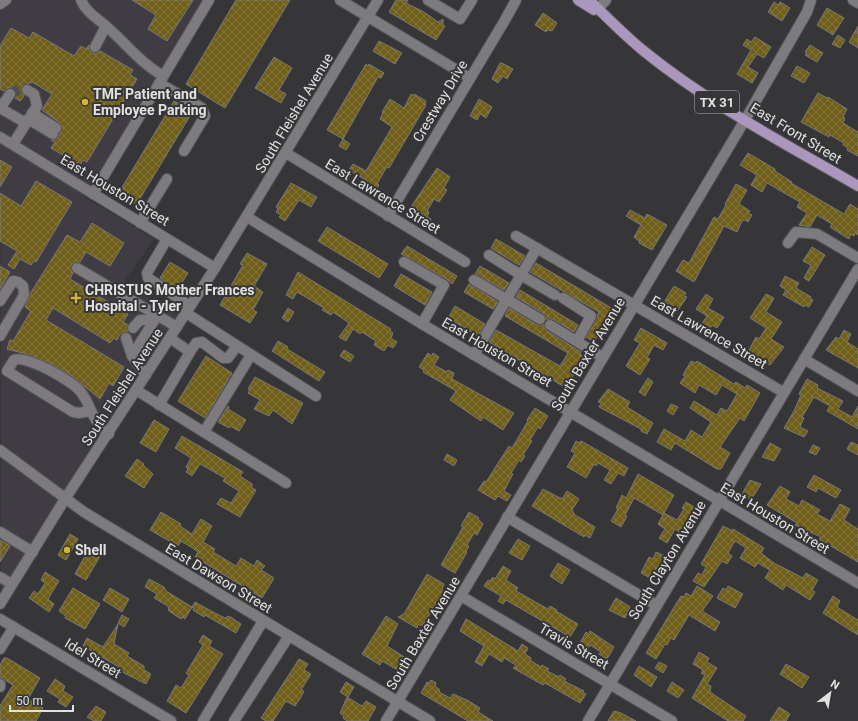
<svg xmlns="http://www.w3.org/2000/svg" width="858" height="721" viewBox="0 0 858 721" font-family="Roboto,sans-serif">
	<style>
		.built { fill: #403c44 }
		.building { fill: url(#building-cross-hatch); stroke: #7a7976 }
		.lines { fill: none; stroke-linecap: round; stroke-linejoin: round }
		.minor-tunnel { stroke: #504f52; stroke-width: 10; stroke-dasharray: 10 5; stroke-linecap: butt }
		.minor-casing { stroke: #555456; stroke-width: 12 }
		.major-casing { stroke: #555456; stroke-width: 12 }
		.minor { stroke: #7d7b7e; stroke-width: 10 }
		.major { stroke: #ab97bd; stroke-width: 10 }
		.poi-dot { fill: #d4b635; stroke: #363538; stroke-width: 1.5 }
		.labels { text-anchor: middle; dominant-baseline: central; stroke-width: 4; stroke-linejoin: round; paint-order: stroke }
		.shield { fill: #363538; stroke: #aeadaf; stroke-width: 1 }
		.shield-label { font-size: 13px; font-weight: bold; fill: #e1e1e2 }
		.poi-label { font-size: 14px; font-weight: bold; fill: #e1e1e2; stroke: #363538; text-anchor: start }
		.street-label { font-size: 14px; fill: #e1e1e2; stroke: #363538 }
	</style>
	<defs>
		<pattern id="building-cross-hatch" width="8" height="8" patternUnits="userSpaceOnUse"><rect width="8" height="8" fill="#705f1b"/><path d="M0 0l8 8M0 8l8-8" fill="none" stroke="#84763c"/></pattern>
	</defs>
	<rect width="100%" height="100%" fill="#363538"/>
	<!-- built -->
	<polygon class="built" points="0,0 204,0 84,197 154,239 125,280 178,315 89,451 1,592"/>
	<!-- building -->
	<g class="building">
		<polygon points="132,0 193,0 167,41 148,29 156,15"/>
		<polygon points="236,0 290,0 225,108 186,84"/>
		<polygon points="396,0 408,0 406,3 424,12 438,22 443,19 443,25 445,26 436,40 389,12"/>
		<polygon points="774,2 778,5 780,2 790,8 782,21 768,12"/>
		<polygon points="827,8 844,18 833,35 817,25"/>
		<polygon points="543,13 557,23 552,31 547,30 546,32 535,25"/>
		<polygon points="858,26 858,48 849,42"/>
		<polygon points="11,28 29,38 33,32 74,56 81,46 86,49 89,45 89,50 92,53 96,53 100,51 133,70 130,75 137,79 87,162 83,160 80,165 51,148 55,142 51,140 58,138 62,128 60,123 42,110 52,94 32,82 22,86 21,90 24,96 20,101 15,98 16,92 13,88 8,88 4,91 0,89 0,46"/>
		<polygon points="838,35 845,40 840,48 832,44"/>
		<polygon points="755,37 771,47 764,58 757,54 748,67 758,73 752,83 737,74 751,50 743,45 747,39 751,42"/>
		<polygon points="379,41 402,53 395,64 373,51"/>
		<polygon points="810,45 823,53 817,62 805,55 807,53 805,52"/>
		<polygon points="274,57 292,68 279,90 286,94 281,103 255,88"/>
		<polygon points="500,63 502,63 513,69 507,79 503,76 498,83 492,79"/>
		<polygon points="366,64 368,66 369,64 384,73 381,78 378,77 343,139 327,130"/>
		<polygon points="797,66 810,73 804,83 791,76"/>
		<polygon points="818,93 827,98 828,97 847,109 843,117 845,118 843,123 858,132 858,156 847,150 848,148 843,145 844,143 830,135 829,137 801,122"/>
		<polygon points="411,94 413,96 414,94 426,101 425,104 426,105 389,168 387,167 385,170 377,184 379,185 375,192 363,185 366,180 349,170 353,164 366,171 392,127 380,119 383,113 382,112 390,99 404,108"/>
		<polygon points="479,99 492,107 486,118 480,114 477,120 470,116"/>
		<polygon points="174,101 193,111 136,205 118,194"/>
		<polygon points="343,139 350,144 346,150 339,146"/>
		<polygon points="748,153 775,169 775,171 792,182 791,183 844,214 850,204 858,209 858,235 855,233 854,236 851,234 849,239 830,227 832,224 817,215 810,227 799,225 807,213 797,207 800,202 767,183 762,192 751,185 757,175 740,165"/>
		<polygon points="0,160 12,167 0,187"/>
		<polygon points="437,168 450,177 444,188 447,190 439,202 434,199 427,211 429,212 427,217 431,219 427,226 410,217 411,211 409,210"/>
		<polygon points="36,181 72,202 36,262 34,261 31,265 20,259 14,269 8,265 17,251 0,241 0,193 21,206"/>
		<polygon points="291,183 317,197 311,207 299,200 285,221 279,217 281,215 276,212 278,209 276,207"/>
		<polygon points="736,184 747,190 739,204 750,211 748,213 752,215 748,222 745,220 742,221 737,232 724,226 694,282 676,271 683,260 689,263 714,217 718,219 726,205 725,204"/>
		<polygon points="630,210 645,218 647,214 667,225 652,250 639,243 640,242 634,237 641,225 626,216"/>
		<polygon points="92,223 124,243 110,266 86,252 80,262 77,262 72,264 71,268 73,273 70,279 128,314 123,322 128,325 128,332 120,334 117,340 114,338 110,343 53,308 46,320 124,367 113,386 109,383 100,399 72,376 51,364 30,355 7,349 10,340 13,341 31,311 25,307 30,294 67,235 80,242"/>
		<polygon points="327,227 388,264 379,278 318,241"/>
		<polygon points="496,239 525,256 519,265 491,248"/>
		<polygon points="407,246 457,276 452,284 447,279 401,254"/>
		<polygon points="812,247 825,255 809,281 804,278 811,265 803,261"/>
		<polygon points="247,253 267,264 254,286 263,292 253,310 257,312 250,323 220,305 243,265 240,264"/>
		<polygon points="170,262 188,273 177,290 160,278"/>
		<polygon points="536,263 613,309 594,342 586,337 599,312 530,272"/>
		<polygon points="0,266 10,272 0,289"/>
		<polygon points="480,266 509,283 504,290 475,274"/>
		<polygon points="298,272 391,329 390,331 393,333 391,338 397,342 393,348 388,345 384,351 374,345 376,341 362,332 360,334 353,329 346,341 339,337 349,323 333,312 331,315 322,310 324,308 297,292 293,299 286,295"/>
		<polygon points="401,274 432,292 425,305 394,286"/>
		<polygon points="785,276 799,283 796,288 811,297 810,299 813,300 809,307 805,305 804,307 783,295 786,290 780,286"/>
		<polygon points="469,284 498,302 493,309 464,292"/>
		<polygon points="674,286 686,293 684,296 687,297 678,310 676,309 675,312 663,304"/>
		<polygon points="520,290 578,325 574,332 553,319 546,320 543,313 516,297"/>
		<polygon points="706,294 713,299 708,308 724,317 717,328 712,325 709,330 701,325 707,316 696,309"/>
		<polygon points="766,294 774,298 766,312 782,322 771,339 784,347 770,365 748,352 756,337 759,339 766,328 750,318"/>
		<polygon points="455,306 485,324 478,336 448,318"/>
		<polygon points="288,308 294,312 288,322 282,318"/>
		<polygon points="509,308 537,325 544,324 547,331 581,352 580,354 584,357 566,388 489,342 496,330 560,366 568,353 505,316"/>
		<polygon points="641,328 667,343 663,350 654,345 647,358 650,359 640,375 626,366 640,343 634,340"/>
		<polygon points="844,330 851,334 847,342 858,349 858,368 826,350 836,337 839,339"/>
		<polygon points="278,341 288,347 287,349 325,372 319,381 272,351"/>
		<polygon points="344,350 354,356 350,362 340,356"/>
		<polygon points="428,353 432,356 433,353 439,357 434,365 447,372 448,370 454,373 452,379 514,413 503,430 483,417 481,421 450,400 456,391 423,372 424,370 419,367"/>
		<polygon points="206,356 232,373 205,418 178,401"/>
		<polygon points="691,361 696,363 697,361 734,384 736,382 745,388 747,385 760,393 744,421 740,418 720,447 730,453 721,469 717,469 675,443 671,450 657,442 664,429 685,441 691,430 702,437 711,422 690,408 694,401 717,415 721,408 727,411 737,394 722,385 716,395 699,385 695,393 680,383 685,376 683,375"/>
		<polygon points="255,377 303,403 292,424 273,410 269,416 254,409 260,400 248,393 250,390 248,389"/>
		<polygon points="648,378 653,382 645,396 639,392"/>
		<polygon points="807,379 818,385 817,388 843,401 838,409 852,417 858,406 858,429 827,411 830,406 814,397 802,417 804,418 800,427 808,431 804,437 784,428 794,411 801,395 799,394"/>
		<polygon points="608,389 630,402 627,407 653,423 647,434 641,431 641,429 599,407 601,403 598,402"/>
		<polygon points="671,404 678,407 673,415 667,411"/>
		<polygon points="228,406 229,407 228,409 246,420 239,431 230,426 229,428 218,422"/>
		<polygon points="535,408 548,416 540,429 538,427 530,440 532,441 523,455 525,456 521,462 519,460 511,473 513,474 504,491 511,495 507,501 498,496 495,500 478,490 484,481 486,482 509,446 512,448 528,421 527,420"/>
		<polygon points="154,420 169,429 156,452 140,443"/>
		<polygon points="182,436 243,472 240,476 252,484 252,488 256,490 240,517 217,504 221,498 231,503 239,491 223,481 225,478 200,464 192,476 186,472 188,469 186,467 191,458 175,448"/>
		<polygon points="576,441 580,443 581,441 583,442 628,468 624,476 618,473 611,484 604,480 610,470 598,463 596,466 594,464 586,478 569,468 567,467 575,453 571,451"/>
		<polygon points="851,442 858,445 858,455 847,449"/>
		<polygon points="770,443 781,449 774,461 762,457"/>
		<polygon points="813,445 820,448 816,455 809,452"/>
		<polygon points="447,454 457,460 454,466 444,460"/>
		<polygon points="137,459 144,464 143,465 153,474 144,488 125,476"/>
		<polygon points="638,474 674,495 663,515 634,498 625,515 627,516 621,527 611,521 618,509 616,508 622,495 626,498"/>
		<polygon points="814,475 841,490 836,498 818,488 816,492 807,487"/>
		<polygon points="750,480 761,484 751,500 742,494"/>
		<polygon points="780,486 790,492 786,499 799,506 802,500 820,510 817,514 830,521 840,504 850,509 844,520 858,529 858,562 819,539 821,537 795,525 797,523 767,505"/>
		<polygon points="543,489 562,499 567,491 579,499 572,510 575,515 595,527 590,538 585,535 584,537 532,506"/>
		<polygon points="686,502 697,509 681,533 675,529 667,543 659,538 665,529 658,524 664,513 677,520 684,509 682,508"/>
		<polygon points="161,512 181,524 180,526 192,534 201,519 212,526 203,542 215,549 213,552 236,566 241,558 254,566 257,560 265,566 261,570 274,578 262,598 195,557 198,552 191,547 181,541 178,546 150,530"/>
		<polygon points="469,512 479,518 478,519 483,524 477,535 474,533 467,545 469,546 466,551 467,552 455,573 441,565 463,527 461,526"/>
		<polygon points="723,526 733,531 733,529 764,548 761,553 774,563 803,578 806,573 818,580 812,590 815,592 810,600 786,585 783,590 765,578 770,570 758,563 755,567 740,558 746,548 735,541 728,553 732,556 727,564 722,561 704,587 693,581 698,573 702,575 706,567 701,564"/>
		<polygon points="70,534 78,539 66,560 58,555"/>
		<polygon points="518,539 530,546 522,560 509,553"/>
		<polygon points="0,540 10,546 0,562"/>
		<polygon points="90,547 102,553 86,580 75,574"/>
		<polygon points="656,552 667,557 656,579 651,576 650,578 641,573 649,557 653,559"/>
		<polygon points="558,563 570,570 562,584 550,576"/>
		<polygon points="503,566 511,571 506,580 518,588 516,591 548,609 550,606 557,610 556,611 578,624 570,637 506,600 503,604 498,601 501,596 484,586 488,580 490,581 493,577 495,579"/>
		<polygon points="45,572 59,581 48,599 54,604 49,612 29,598 34,591 38,594 45,583 41,580"/>
		<polygon points="427,574 444,584 442,589 444,591 423,625 418,625 417,628 398,617 404,614"/>
		<polygon points="149,579 164,587 166,591 192,607 195,602 213,612 225,618 229,616 241,624 236,633 205,615 204,617 193,610 194,608 192,607 185,619 182,617 181,619 169,611 168,606 154,598 157,594 145,587"/>
		<polygon points="697,586 713,596 702,611 720,622 715,631 689,615 674,640 671,638 667,645 665,644 656,659 646,653 681,596 684,597 686,593 691,596"/>
		<polygon points="728,586 743,594 735,608 717,598 723,588 726,590"/>
		<polygon points="73,588 100,604 85,629 65,618 66,616 59,611"/>
		<polygon points="110,588 129,599 122,612 103,600"/>
		<polygon points="833,596 840,601 837,607 858,620 858,635 823,613"/>
		<polygon points="616,598 630,607 625,618 609,610"/>
		<polygon points="122,615 129,619 124,627 118,623"/>
		<polygon points="386,616 398,624 387,646 409,660 401,672 382,661 380,665 362,654"/>
		<polygon points="466,619 518,651 522,644 528,648 525,654 531,658 530,660 541,667 542,665 549,669 547,671 559,677 560,675 566,679 564,681 584,691 583,693 586,694 580,703 545,683 543,685 520,672 513,668 516,665 504,658 502,662 489,654 482,666 475,662 484,646 460,631"/>
		<polygon points="118,624 114,644 129,653 127,656 144,666 144,670 151,674 146,684 124,673 118,669 119,667 83,646 87,638 103,647"/>
		<polygon points="590,631 614,647 607,659 599,654 601,652 590,645 588,648 580,643 586,632 588,634"/>
		<polygon points="203,635 212,641 209,646 223,654 186,713 167,701 176,685 181,688 189,675 186,673 203,645 199,642"/>
		<polygon points="699,652 709,658 707,662 717,668 707,684 711,686 710,692 746,716 743,721 728,721 692,698 705,675 701,673 703,670 693,664"/>
		<polygon points="4,658 7,658 40,678 28,699 43,708 36,721 0,721 0,706 13,685 0,677 0,665"/>
		<polygon points="299,659 308,664 304,670 311,674 301,690 304,691 301,697 295,706 286,701 273,721 266,721 261,718"/>
		<polygon points="659,662 667,666 663,673 655,668"/>
		<polygon points="786,664 809,677 802,688 780,674"/>
		<polygon points="639,666 657,677 651,687 634,675"/>
		<polygon points="55,679 65,686 63,691 73,697 66,707 58,702 60,699 47,691"/>
		<polygon points="431,680 436,683 435,686 440,690 439,692 450,698 453,694 467,700 480,708 478,712 493,721 468,721 421,693 427,682 429,683"/>
		<polygon points="346,682 354,687 348,697 340,692"/>
		<polygon points="672,682 684,690 678,698 667,691"/>
		<polygon points="347,697 362,706 366,701 376,707 368,721 347,721 343,718 344,716 340,713"/>
		<polygon points="96,706 106,712 101,721 94,721 87,717"/>
		<polygon points="779,707 790,714 786,721 770,721"/>
		<polygon points="614,711 621,713 636,721 608,721"/>
	</g>
	<g class="lines">
		<!-- minor-tunnel -->
		<polyline class="minor-tunnel" points="10,94 23,87 27,90"/>
		<defs>
			<g id="minor">
				<path d="M 81,0 C 86,12 97,18 107,27 C 128,45 138,61 163,76"/>
				<polyline points="340,0 470,78"/>
				<polyline points="428,0 460,19 472,0"/>
				<polyline points="853,0 858,3"/>
				<polyline points="0,4 6,0"/>
				<polyline points="598,9 606,0"/>
				<polyline points="95,47 106,26"/>
				<polyline points="159,83 202,108 205,116 184,151"/>
				<polyline points="1,107 10,94"/>
				<polyline points="0,108 26,123"/>
				<polyline points="32,113 56,128"/>
				<polyline points="28,119 53,134"/>
				<polyline points="0,137 215,268"/>
				<polyline points="13,144 37,106 34,94 27,90"/>
				<polyline points="286,153 465,262"/>
				<polyline points="93,194 209,0"/>
				<polyline points="388,216 505,20 516,0"/>
				<polyline points="247,217 422,324 858,583"/>
				<polyline points="140,223 167,179"/>
				<polyline points="516,236 783,392"/>
				<polyline points="167,239 147,273 148,278 190,306"/>
				<polyline points="788,243 796,232 817,234 858,258"/>
				<polyline points="489,255 521,275 537,248"/>
				<polyline points="404,262 444,285 422,324"/>
				<polyline points="77,268 177,327"/>
				<polyline points="474,280 540,319"/>
				<polyline points="563,298 591,316 577,341"/>
				<polyline points="0,301 13,281 18,282 23,286 24,295 0,336"/>
				<polyline points="186,313 316,396"/>
				<polyline points="550,325 602,357"/>
				<polyline points="133,328 140,320 154,320"/>
				<polyline points="126,338 132,356 146,375"/>
				<polyline points="190,352 196,343 202,342 223,358 228,358 237,346"/>
				<polyline points="474,355 521,275 555,295"/>
				<polyline points="132,356 157,316"/>
				<polyline points="804,359 858,391"/>
				<polyline points="136,390 286,483"/>
				<polyline points="159,405 190,352 170,338"/>
				<path d="M 90,411 L 79,413 L 73,412 L 7,371 L 14,360 C 25,354 72,381 80,391 C 92,405 91,422 109,434"/>
				<polyline points="204,432 251,355"/>
				<polyline points="0,450 84,512 430,721"/>
				<polyline points="507,517 656,605"/>
				<polyline points="0,532 33,552"/>
				<polyline points="0,577 12,584"/>
				<polyline points="461,596 672,721"/>
				<polyline points="0,604 65,499 215,268 378,0"/>
				<polyline points="0,619 171,721"/>
				<polyline points="0,649 14,627"/>
				<polyline points="0,684 0,687"/>
				<polyline points="203,721 263,621"/>
				<polyline points="234,721 289,636"/>
				<polyline points="386,721 745,120 807,12 811,0"/>
				<polyline points="588,721 858,269"/>
			</g>
			<g id="major">
				<polyline points="578,0 594,10"/>
				<path d="M 589,0 C 607,17 625,36 645,52 C 709,104 786,144 858,186"/>
			</g>
		</defs>
		<!-- minor casing -->
		<use href="#minor" class="minor-casing"/>
		<!-- major casing -->
		<use href="#major" class="major-casing"/>
		<!-- minor -->
		<use href="#minor" class="minor"/>
		<!-- major -->
		<use href="#major" class="major"/>
	</g>
	<!-- markers -->
	<g class="poi-dot">
		<circle cx="85" cy="102" r="4"/>
		<path d="M74 292h4v4h4v4h-4v4h-4v-4h-4v-4h4z"/>
		<circle cx="67" cy="550" r="4"/>
	</g>
	<g class="labels">
		<!-- shield labels -->
		<rect class="shield" x="695" y="91" width="44" height="22" rx="3"/>
		<g class="shield-label">
			<text x="717" y="102">TX 31</text>
		</g>
		<!-- poi labels -->
		<g class="poi-label">
			<text x="93" y="94">TMF Patient and<tspan x="93" dy="16">Employee Parking</tspan></text>
			<text x="85" y="290">CHRISTUS Mother Frances<tspan x="85" dy="16">Hospital - Tyler</tspan></text>
			<text x="75" y="550">Shell</text>
		</g>
		<!-- street labels -->
		<g class="street-label">
			<text transform="translate(440 101) rotate(-59)">Crestway Drive</text>
			<text transform="translate(294 113) rotate(-59)">South Fleishel Avenue</text>
			<text transform="translate(796 133) rotate(31)">East Front Street</text>
			<text transform="translate(115 190) rotate(31)">East Houston Street</text>
			<text transform="translate(383 196) rotate(31)">East Lawrence Street</text>
			<text transform="translate(709 332) rotate(30)">East Lawrence Street</text>
			<text transform="translate(497 352) rotate(30)">East Houston Street</text>
			<text transform="translate(588 354) rotate(-59)">South Baxter Avenue</text>
			<text transform="translate(122 387) rotate(-57)">South Fleishel Avenue</text>
			<text transform="translate(775 518) rotate(31)">East Houston Street</text>
			<text transform="translate(667 560) rotate(-59)">South Clayton Avenue</text>
			<text transform="translate(219 578) rotate(31)">East Dawson Street</text>
			<text transform="translate(423 633) rotate(-59)">South Baxter Avenue</text>
			<text transform="translate(574 646) rotate(30)">Travis Street</text>
			<text transform="translate(93 658) rotate(31)">Idel Street</text>
		</g>
	</g>
	<!-- north arrow -->
	<g transform="translate(830 693) rotate(31)" stroke="#363538" stroke-width="3" paint-order="stroke">
	<path d="M0-3L7 15L0 10L-7 15Z" fill="#e1e1e2"/>
	<text y="-6" font-size="11" font-weight="bold" text-anchor="middle" fill="#e1e1e2">N</text>
	</g>
	<!-- scale -->
	<path d="M10 705v6h63v-6" fill="none" stroke="#e1e1e2" stroke-width="2"/>
	<text x="16" y="705" font-size="12" fill="#e1e1e2" stroke="#363538" stroke-width="3" paint-order="stroke">50 m</text>
</svg>
